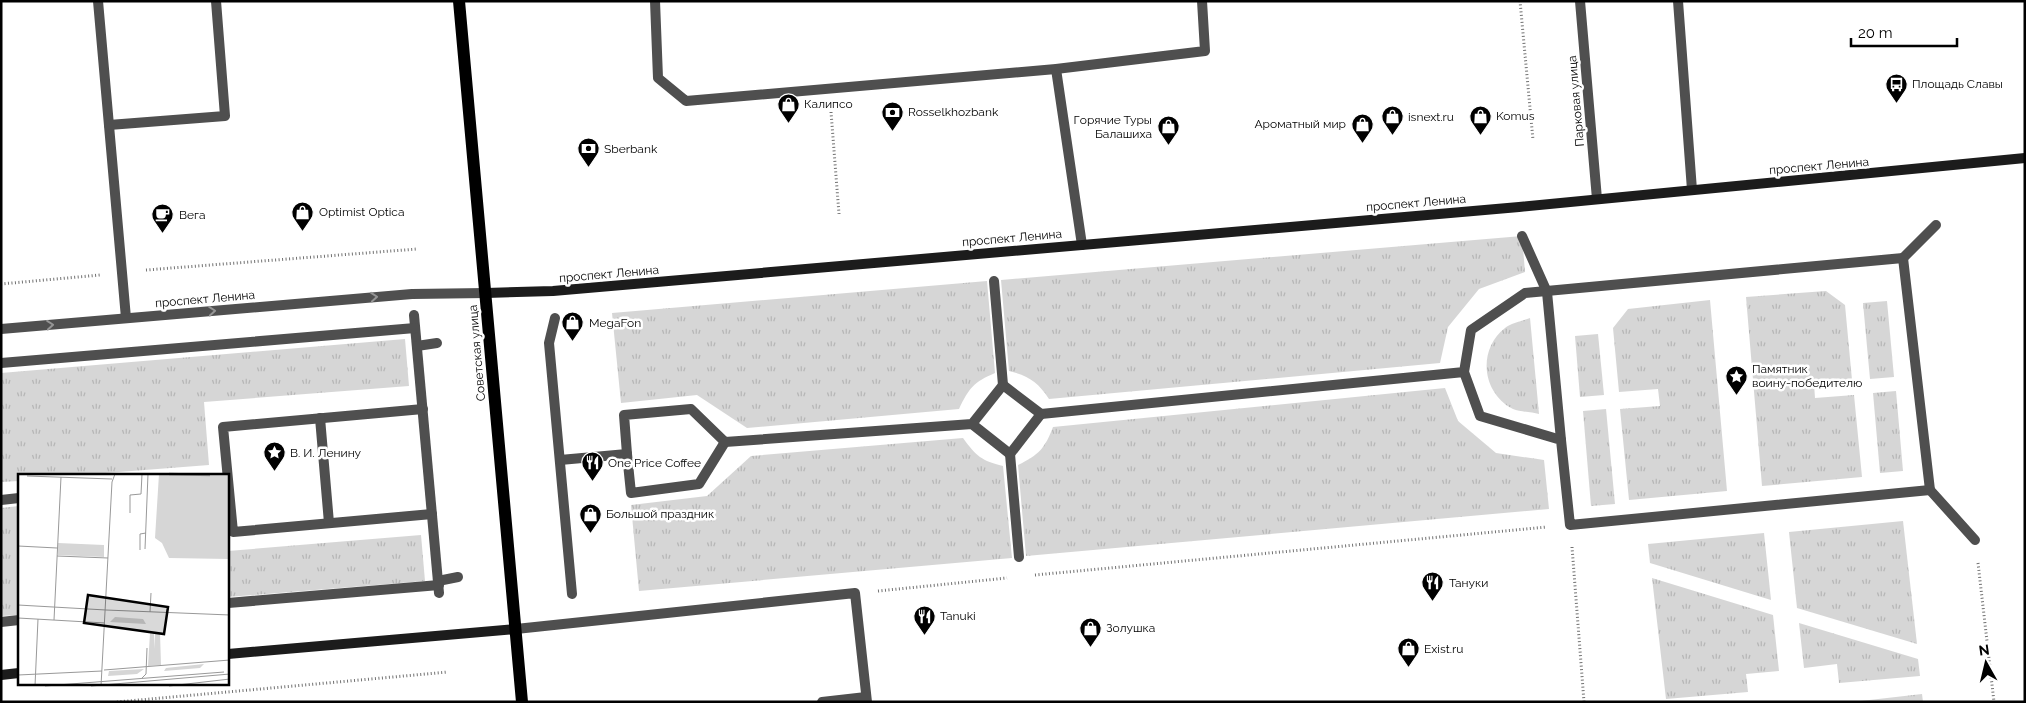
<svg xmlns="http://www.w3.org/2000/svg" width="2026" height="703" viewBox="0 0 2026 703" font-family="Raleway,sans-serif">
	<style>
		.grass { fill: url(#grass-tufts) }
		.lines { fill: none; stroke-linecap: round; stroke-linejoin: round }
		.path { stroke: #717171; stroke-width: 3; stroke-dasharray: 1 2.5; stroke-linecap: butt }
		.lane { stroke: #4f4f4f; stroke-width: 10 }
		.street { stroke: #4f4f4f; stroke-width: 10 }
		.secondary { stroke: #1c1c1c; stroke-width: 10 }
		.primary { stroke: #000; stroke-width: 12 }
		.oneway { stroke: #959595 }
		.labels { text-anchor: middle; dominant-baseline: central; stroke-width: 5; stroke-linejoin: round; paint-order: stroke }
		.poi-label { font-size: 12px; fill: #000; stroke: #fff; text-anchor: start }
		.street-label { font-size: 12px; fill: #000; stroke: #fff }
		.inset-river { fill: none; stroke: #9d9d9d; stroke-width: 2.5 }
		.inset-road { fill: none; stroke: #999; stroke-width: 1 }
		.view { fill: #000; fill-opacity: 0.15; stroke: #000; stroke-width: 2.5 }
		.inset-edge { fill: none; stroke: #000; stroke-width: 2.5 }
	</style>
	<defs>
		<pattern id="grass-tufts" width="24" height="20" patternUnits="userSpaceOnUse" patternTransform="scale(1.25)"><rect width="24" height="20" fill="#d6d6d6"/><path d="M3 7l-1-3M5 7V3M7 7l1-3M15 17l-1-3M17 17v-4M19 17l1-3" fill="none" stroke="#b6b6b6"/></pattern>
	</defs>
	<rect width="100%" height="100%" fill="#fff"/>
	<!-- grass -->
	<g class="grass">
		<path d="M 1522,236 L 1525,272 L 1479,289 L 1448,327 L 1440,363 L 1049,399 C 1038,382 1029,376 1009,371 L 1001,280 Z"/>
		<path d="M 987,281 L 995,373 C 974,382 969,388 959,409 L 747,428 L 697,395 L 621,403 L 612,313 Z"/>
		<polygon points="1826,291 1845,305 1852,380 1814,384 1815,398 1854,395 1862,477 1762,486 1746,297"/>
		<polygon points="1710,300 1727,491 1629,500 1620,409 1660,406 1658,389 1619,392 1613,328 1628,309"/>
		<polygon points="1887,301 1894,377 1870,379 1863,303"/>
		<path d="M 1530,318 L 1539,414 C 1532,412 1520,412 1513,409 C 1482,393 1477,350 1505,328 C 1511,323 1523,321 1530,318 Z"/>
		<polygon points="1598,334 1604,395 1580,397 1575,336"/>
		<polygon points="405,339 409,386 204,402 209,465 80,475 19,476 19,481 1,482 1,373"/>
		<path d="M 1445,388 L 1458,421 L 1496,453 L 1544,460 L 1549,509 L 1026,556 L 1018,465 C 1039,455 1045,448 1053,427 Z"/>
		<polygon points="1896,391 1903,471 1880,473 1873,393"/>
		<polygon points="1606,409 1615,504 1591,506 1583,411"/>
		<path d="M 963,438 C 976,456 982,461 1003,466 L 1012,558 L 639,591 L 631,505 L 707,496 L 751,456 Z"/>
		<polygon points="19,506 19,615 1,616 1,508"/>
		<polygon points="1903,521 1917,644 1797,608 1789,532"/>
		<polygon points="1764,533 1771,600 1650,563 1648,544"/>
		<polygon points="421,535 425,581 228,597 228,551"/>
		<polygon points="1652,578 1773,615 1779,671 1746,674 1748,692 1666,699"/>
		<polygon points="1799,623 1918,659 1920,676 1839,683 1837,664 1804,668"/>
		<polygon points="1922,694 1923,702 1852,702"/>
	</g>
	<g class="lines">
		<!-- path -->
		<g class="path">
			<polyline points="1520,1 1533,140"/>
			<polyline points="831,112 839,214"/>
			<polyline points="146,270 417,249"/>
			<polyline points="1,284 100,275"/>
			<polyline points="1572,547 1584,702"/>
			<polyline points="1978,563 1994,702"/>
			<polyline points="1035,575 1547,527"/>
			<polyline points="878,591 1007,578"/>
			<polyline points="117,702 448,672"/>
		</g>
		<!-- lane -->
		<g class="lane">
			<polyline points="98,1 126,318"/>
			<polyline points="655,1 658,78 686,101 1056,69 1205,51 1202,1"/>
			<polyline points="1678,1 1692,190"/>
			<polyline points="1056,69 1082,245"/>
			<polyline points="109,125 225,116 216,1"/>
			<polyline points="516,629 855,593 867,702"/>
			<polyline points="822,702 866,697"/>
		</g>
		<!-- street -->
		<g class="street">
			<polyline points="1580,1 1597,199"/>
			<polyline points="1522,236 1547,292 1561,440"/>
			<polyline points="1903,258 1936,225"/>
			<polyline points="994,281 1003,385"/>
			<polyline points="414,315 439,593"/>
			<polyline points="555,318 549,343 572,594"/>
			<polyline points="1,329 412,294 486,293"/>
			<polyline points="417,346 437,343"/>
			<polyline points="1,363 415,328"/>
			<polyline points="423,409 223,427 233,532 432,514"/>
			<polyline points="1041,414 1464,372 1471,330 1525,293 1903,258 1930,490 1570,525 1561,440 1480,416 1464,372"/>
			<polyline points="320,418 329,523"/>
			<polyline points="627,454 631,493 699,484 725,442"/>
			<polyline points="1010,454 1019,557"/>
			<polyline points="560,460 627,454 624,415 691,409 725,442 972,424 1010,454 1041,414 1003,385 972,424"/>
			<polyline points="1930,490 1975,540"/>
			<polyline points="1,500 19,498"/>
			<polyline points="438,581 458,577"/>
			<polyline points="228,603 439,585"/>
			<polyline points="1,622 19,620"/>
		</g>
		<!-- secondary -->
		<g class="secondary">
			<polyline points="486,293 553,291 1519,207 2025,158"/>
			<polyline points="228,654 516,629"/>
			<polyline points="1,675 19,673"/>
		</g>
		<!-- primary -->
		<polyline class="primary" points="459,1 522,702"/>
	</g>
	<!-- one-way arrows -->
	<defs><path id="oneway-chevron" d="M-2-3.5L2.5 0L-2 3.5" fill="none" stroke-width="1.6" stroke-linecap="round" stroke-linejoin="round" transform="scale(1.25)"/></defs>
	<g class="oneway">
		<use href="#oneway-chevron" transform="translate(374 297) rotate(-5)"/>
		<use href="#oneway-chevron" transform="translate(212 311) rotate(-5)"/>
		<use href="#oneway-chevron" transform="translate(50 325) rotate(-5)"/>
	</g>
	<!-- icons -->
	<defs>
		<symbol id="bus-pin" viewBox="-11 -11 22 30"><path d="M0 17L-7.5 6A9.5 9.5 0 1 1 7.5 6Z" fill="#000" stroke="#fff"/><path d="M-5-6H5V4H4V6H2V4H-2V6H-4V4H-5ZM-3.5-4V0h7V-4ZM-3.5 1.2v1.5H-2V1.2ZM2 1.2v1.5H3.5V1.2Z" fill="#fff"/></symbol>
		<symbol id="shop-pin" viewBox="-11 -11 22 30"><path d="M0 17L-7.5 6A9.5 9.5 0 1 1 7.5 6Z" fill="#000" stroke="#fff"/><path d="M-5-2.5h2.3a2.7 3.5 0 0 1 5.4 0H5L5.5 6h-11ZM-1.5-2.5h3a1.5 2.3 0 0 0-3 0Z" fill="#fff"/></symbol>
		<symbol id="bank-pin" viewBox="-11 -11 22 30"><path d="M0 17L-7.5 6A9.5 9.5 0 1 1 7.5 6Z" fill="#000" stroke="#fff"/><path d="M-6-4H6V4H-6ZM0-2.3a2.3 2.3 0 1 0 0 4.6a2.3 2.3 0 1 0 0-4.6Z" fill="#fff"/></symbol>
		<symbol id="cafe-pin" viewBox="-11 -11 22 30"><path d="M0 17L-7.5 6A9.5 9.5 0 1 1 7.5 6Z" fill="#000" stroke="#fff"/><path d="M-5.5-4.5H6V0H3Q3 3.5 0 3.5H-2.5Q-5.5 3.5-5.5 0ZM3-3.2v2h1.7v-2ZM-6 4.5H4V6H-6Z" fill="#fff"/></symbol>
		<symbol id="sight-pin" viewBox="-11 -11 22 30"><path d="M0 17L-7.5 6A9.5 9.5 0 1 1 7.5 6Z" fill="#000" stroke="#fff"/><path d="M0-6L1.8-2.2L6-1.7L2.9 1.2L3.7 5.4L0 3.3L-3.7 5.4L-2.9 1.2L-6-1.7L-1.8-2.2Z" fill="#fff"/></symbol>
		<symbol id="restaurant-pin" viewBox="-11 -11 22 30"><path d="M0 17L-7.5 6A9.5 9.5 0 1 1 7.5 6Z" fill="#000" stroke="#fff"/><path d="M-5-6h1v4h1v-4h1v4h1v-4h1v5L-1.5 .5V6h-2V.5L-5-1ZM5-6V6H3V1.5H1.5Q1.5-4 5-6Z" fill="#fff"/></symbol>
	</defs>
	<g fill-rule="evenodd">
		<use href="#bus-pin" x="1884" y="72" width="25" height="34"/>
		<use href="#shop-pin" x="776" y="92" width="25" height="34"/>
		<use href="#bank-pin" x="880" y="100" width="25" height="34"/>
		<use href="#shop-pin" x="1468" y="104" width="25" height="34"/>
		<use href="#shop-pin" x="1380" y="104" width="25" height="34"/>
		<use href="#shop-pin" x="1350" y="112" width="25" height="34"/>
		<use href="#shop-pin" x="1156" y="114" width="25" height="34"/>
		<use href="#bank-pin" x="576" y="136" width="25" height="34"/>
		<use href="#shop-pin" x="290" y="200" width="25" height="34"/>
		<use href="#cafe-pin" x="150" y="202" width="25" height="34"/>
		<use href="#shop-pin" x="560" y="310" width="25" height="34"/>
		<use href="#sight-pin" x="1724" y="364" width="25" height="34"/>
		<use href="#sight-pin" x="262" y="440" width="25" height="34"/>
		<use href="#restaurant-pin" x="580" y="450" width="25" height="34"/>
		<use href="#shop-pin" x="578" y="502" width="25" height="34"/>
		<use href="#restaurant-pin" x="1420" y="570" width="25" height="34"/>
		<use href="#restaurant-pin" x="912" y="604" width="25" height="34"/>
		<use href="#shop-pin" x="1078" y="616" width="25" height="34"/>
		<use href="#shop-pin" x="1396" y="636" width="25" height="34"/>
	</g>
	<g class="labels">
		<!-- poi labels -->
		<g class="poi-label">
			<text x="1912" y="84">Площадь Славы</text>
			<text x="804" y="104">Калипсо</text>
			<text x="908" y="112">Rosselkhozbank</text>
			<text x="1496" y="116">Komus</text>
			<text x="1408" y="117">isnext.ru</text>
			<text x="1152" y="120" text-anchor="end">Горячие Туры<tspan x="1152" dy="14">Балашиха</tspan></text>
			<text x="1346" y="124" text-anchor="end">Ароматный мир</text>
			<text x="604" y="149">Sberbank</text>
			<text x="319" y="212">Optimist Optica</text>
			<text x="179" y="215">Вега</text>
			<text x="589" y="323">MegaFon</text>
			<text x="1752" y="369">Памятник<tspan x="1752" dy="14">воину-победителю</tspan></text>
			<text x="290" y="453">В. И. Ленину</text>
			<text x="608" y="463">One Price Coffee</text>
			<text x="606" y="514">Большой праздник</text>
			<text x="1449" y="583">Тануки</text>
			<text x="940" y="616">Tanuki</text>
			<text x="1106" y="628">Золушка</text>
			<text x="1424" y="649">Exist.ru</text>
		</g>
		<!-- street labels -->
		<g class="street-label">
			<text transform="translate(1576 101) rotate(-95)">Парковая улица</text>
			<text transform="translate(1819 166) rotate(-5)">проспект Ленина</text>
			<text transform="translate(1416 203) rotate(-5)">проспект Ленина</text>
			<text transform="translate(1012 238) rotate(-5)">проспект Ленина</text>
			<text transform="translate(609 274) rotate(-5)">проспект Ленина</text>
			<text transform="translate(205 299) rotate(-5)">проспект Ленина</text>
			<text transform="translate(477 353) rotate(-95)">Советская улица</text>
		</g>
	</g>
	<!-- overview -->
	<g transform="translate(18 474)">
		<rect width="211" height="211" fill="#fff"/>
		<path d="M 97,143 L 125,145 L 128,150 L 92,148 ZM 132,159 L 136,160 L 136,175 L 137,160 L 142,159 L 143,191 L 130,192 Z" fill="#d6d6d6"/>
		<path d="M 186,190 L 182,194 L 146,197 L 148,194 ZM 126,195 L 119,200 L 90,202 L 91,197 Z" fill="#d6d6d6"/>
		<path d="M 141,0 L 211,0 L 211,85 L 151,84 L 144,69 L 137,64 ZM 40,69 L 86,71 L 86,83 L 40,81 Z" fill="#d6d6d6"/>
		<path class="inset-river" d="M 151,0 L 192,1"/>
		<path class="inset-road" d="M 9,2 L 94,5M 112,39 L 112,21 L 123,20 L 124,0M 0,72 L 39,74M 127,75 L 130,0M 122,76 L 122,60 L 128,59M 39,82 L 90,84M 0,131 L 88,136M 88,136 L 212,141M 132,138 L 133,119M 0,144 L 87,149M 36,146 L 43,3M 86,196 L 212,186M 0,201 L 84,197M 124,204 L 128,200 L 129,174M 17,212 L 20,145M 27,212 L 206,198M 73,212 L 212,200M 83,212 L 94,8 L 97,0M 151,212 L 212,205"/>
		<path class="view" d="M 70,121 L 150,133 L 146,160 L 66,149 Z"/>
		<rect width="211" height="211" class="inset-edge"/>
	</g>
	<!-- border -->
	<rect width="2026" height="703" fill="none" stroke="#000000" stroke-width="5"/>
	<!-- north arrow -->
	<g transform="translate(1986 663) rotate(352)" stroke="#ffffff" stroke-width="4" paint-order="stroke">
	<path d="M0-4L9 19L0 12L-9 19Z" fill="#000000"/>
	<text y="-8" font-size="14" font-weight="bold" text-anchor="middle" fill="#000000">N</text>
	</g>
	<!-- scale -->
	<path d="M1851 38v8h106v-8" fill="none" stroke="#000000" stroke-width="2.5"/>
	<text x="1858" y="38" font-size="15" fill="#000000" stroke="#ffffff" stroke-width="4" paint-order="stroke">20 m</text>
</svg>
